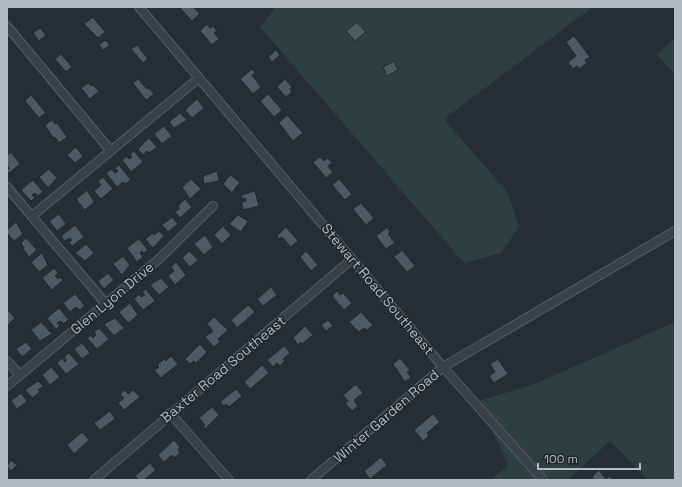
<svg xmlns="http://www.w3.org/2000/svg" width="682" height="487" viewBox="0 0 682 487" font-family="'Space Grotesk',sans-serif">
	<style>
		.green { fill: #2d3f3e }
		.building { fill: #4d5963; stroke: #1f272f }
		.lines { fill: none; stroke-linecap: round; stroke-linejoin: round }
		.minor-casing { stroke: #565e66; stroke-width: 10 }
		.minor { stroke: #384048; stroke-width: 8 }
		.labels { text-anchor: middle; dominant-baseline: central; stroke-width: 3; stroke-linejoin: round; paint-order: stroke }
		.street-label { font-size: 14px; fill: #b3bbc4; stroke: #1d252d }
	</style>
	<rect width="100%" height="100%" fill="#252e37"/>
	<!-- green -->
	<g class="green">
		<polygon points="276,7 593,7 444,119 508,193 519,227 501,253 464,263 260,27"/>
		<polygon points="675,39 675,74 656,54"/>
		<polygon points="675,322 675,480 648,480 610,441 568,480 491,480 508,465 479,401 537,383"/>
	</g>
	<!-- building -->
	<g class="building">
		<polygon points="179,7 193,7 200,14 192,21"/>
		<polygon points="93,17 105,32 98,38 84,24"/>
		<polygon points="357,22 366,32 355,41 346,31"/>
		<polygon points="207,24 210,28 213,26 217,31 214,33 219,39 212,45 200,31"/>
		<polygon points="40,28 46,35 39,41 33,33"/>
		<polygon points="574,36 590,57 585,60 587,63 579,69 577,66 573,69 568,62 576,56 566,42"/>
		<polygon points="105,40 110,45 103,50 99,45"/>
		<polygon points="137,45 148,59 143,63 131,49"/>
		<polygon points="276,50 280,55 272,62 268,57"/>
		<polygon points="61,54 72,67 66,72 55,59"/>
		<polygon points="394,61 398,70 387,76 383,67"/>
		<polygon points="252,69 255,73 252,75 261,87 253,94 240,79"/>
		<polygon points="138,79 147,89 149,88 154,94 146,100 133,83"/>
		<polygon points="285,79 292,87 290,89 292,92 286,97 277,87"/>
		<polygon points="88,83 91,86 93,85 99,91 90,99 81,88"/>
		<polygon points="268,94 282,110 274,117 260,101"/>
		<polygon points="31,95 46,113 39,118 25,101"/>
		<polygon points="197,99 204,108 192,118 185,110"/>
		<polygon points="180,113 187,120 174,128 169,122"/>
		<polygon points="287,115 303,133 293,141 279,123"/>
		<polygon points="52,120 55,124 57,123 67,137 59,143 55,137 54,139 45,125"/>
		<polygon points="164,126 172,136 162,144 154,134"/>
		<polygon points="149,138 157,147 149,153 147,151 143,155 138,149"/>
		<polygon points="76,147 83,156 75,163 67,155"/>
		<polygon points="134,151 143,162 131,172 122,160 127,156 129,159 132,157 130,154"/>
		<polygon points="11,152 20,164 9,173 7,171 9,168 7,165 7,155"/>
		<polygon points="320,157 324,161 328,158 332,163 328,166 333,172 326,178 313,162"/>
		<polygon points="119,165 131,180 125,184 123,182 117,187 106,173 112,169 115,173 118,171 115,168"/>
		<polygon points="49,169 57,178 48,188 39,177"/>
		<polygon points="217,171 219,181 204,184 203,176"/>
		<polygon points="230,175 240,182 232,193 223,184"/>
		<polygon points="103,177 113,189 101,199 94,191 101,185 98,181"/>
		<polygon points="191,179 201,189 190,199 182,187"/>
		<polygon points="339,179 352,194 345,200 332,185"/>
		<polygon points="33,180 43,192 38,196 35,193 32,195 35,198 31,201 21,190"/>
		<polygon points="87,190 94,202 85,210 76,199"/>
		<polygon points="255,191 259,206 243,210 242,202 246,201 245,198 242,199 241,195"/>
		<polygon points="185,199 192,207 180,218 175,212 180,208 178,206"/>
		<polygon points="361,203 374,218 366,225 353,209"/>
		<polygon points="59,214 66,224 57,231 49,221"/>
		<polygon points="238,215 248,221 241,232 229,224"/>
		<polygon points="172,217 178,224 168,232 162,225"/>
		<polygon points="16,222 23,234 14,241 7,233 7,230"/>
		<polygon points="75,225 84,237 72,246 69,242 72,240 70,238 65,241 61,236"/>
		<polygon points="223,226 231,235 222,244 214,235"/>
		<polygon points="286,227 298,241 291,247 282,237 279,239 277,236"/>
		<polygon points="387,227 390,232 388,234 395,243 386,249 376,236"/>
		<polygon points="159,231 164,236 153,248 145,239 153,233 154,235"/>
		<polygon points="205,235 213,247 204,255 194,244"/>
		<polygon points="26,238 37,250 29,257 23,249 24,248 21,243"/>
		<polygon points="139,239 148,250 144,253 142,251 140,253 143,257 137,262 127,248"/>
		<polygon points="86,244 94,253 85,261 75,253"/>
		<polygon points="402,250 415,266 407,272 394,257"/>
		<polygon points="189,251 198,260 190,267 182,258"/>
		<polygon points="306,251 318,265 311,271 300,257"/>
		<polygon points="42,253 48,265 39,272 31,262"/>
		<polygon points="123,256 130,265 122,275 113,264"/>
		<polygon points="176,262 186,275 175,285 168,276 174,271 171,267"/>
		<polygon points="54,268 58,273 55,276 58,279 60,277 63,280 52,290 42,278"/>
		<polygon points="108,273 114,280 104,289 98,281"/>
		<polygon points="161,278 169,287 159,295 150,285"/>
		<polygon points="271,287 277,295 263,306 257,299"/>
		<polygon points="146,289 155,301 143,310 134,299 139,294 141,297 145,295 142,292"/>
		<polygon points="337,291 340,295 343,293 352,303 344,310 332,296"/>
		<polygon points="75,294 85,306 80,310 76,307 70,312 63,303"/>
		<polygon points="130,303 138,315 128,323 119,312"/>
		<polygon points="248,305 255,312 237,328 231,320"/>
		<polygon points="59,308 69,320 63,324 61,321 57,323 60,326 56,329 47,318"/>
		<polygon points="7,309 15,318 7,326"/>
		<polygon points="361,312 373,325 367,330 364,328 359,332 349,322"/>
		<polygon points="214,317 228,330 218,339 220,342 214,347 205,337 213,331 207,324"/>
		<polygon points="115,318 124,328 114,336 104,324"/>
		<polygon points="328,320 333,326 326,331 321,325"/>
		<polygon points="41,322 52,334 40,341 31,330"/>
		<polygon points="305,326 313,335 302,344 301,342 298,345 293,338"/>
		<polygon points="99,328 109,339 97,349 87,338 91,335 93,338 96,335 94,332"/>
		<polygon points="26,342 32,349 22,357 16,349"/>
		<polygon points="82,343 90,353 82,359 74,349"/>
		<polygon points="200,344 207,352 196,363 194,361 190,364 185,359"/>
		<polygon points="284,346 290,353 283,359 285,361 280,366 277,363 273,367 267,360"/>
		<polygon points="69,353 79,364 66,374 57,363 62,358 65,362 66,360 64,357"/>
		<polygon points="171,356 178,364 161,378 154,370 159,367 157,365 164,359 166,361"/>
		<polygon points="400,358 410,370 407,372 411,377 405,382 393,364"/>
		<polygon points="498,359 508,374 494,383 489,376 495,372 490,364"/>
		<polygon points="262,365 269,373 250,389 244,382"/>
		<polygon points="51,367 60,377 50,385 42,375"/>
		<polygon points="38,381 43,386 38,390 40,392 32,398 25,390"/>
		<polygon points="356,384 363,393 354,400 358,406 352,411 345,403 348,401 343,395"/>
		<polygon points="236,389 242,396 229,407 226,404 224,406 220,402"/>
		<polygon points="125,390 128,394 133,390 140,397 124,410 118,403 124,398 120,394"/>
		<polygon points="21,393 27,401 17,409 11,401"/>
		<polygon points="212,407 219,415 205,429 203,426 205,425 199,418"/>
		<polygon points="110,411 115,419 100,430 94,423"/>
		<polygon points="433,414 440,422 427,433 429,436 423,441 414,430"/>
		<polygon points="82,432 89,440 74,454 67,445"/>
		<polygon points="174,440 180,447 178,450 180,453 174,458 172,455 164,462 158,455"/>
		<polygon points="381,457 387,465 370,479 364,471"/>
		<polygon points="11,460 17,465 11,471 7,466"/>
		<polygon points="150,463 156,470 144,480 139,480 135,476"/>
		<polygon points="599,470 606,479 610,476 613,480 594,480 592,477"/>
	</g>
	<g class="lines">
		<defs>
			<g id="minor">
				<polyline points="139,7 443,367 543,480"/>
				<polyline points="7,26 111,151"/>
				<polyline points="7,187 106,304"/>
				<polyline points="32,216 199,78"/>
				<polyline points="7,361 20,375"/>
				<polyline points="7,386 159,259 213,206"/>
				<polyline points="170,413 229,480"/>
				<polyline points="94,480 352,259"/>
				<polyline points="311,480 443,367 675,231"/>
			</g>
		</defs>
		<!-- minor casing -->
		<use href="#minor" class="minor-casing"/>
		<!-- minor -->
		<use href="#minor" class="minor"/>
	</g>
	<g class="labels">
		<!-- street labels -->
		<g class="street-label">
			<text transform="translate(378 289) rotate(50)">Stewart Road Southeast</text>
			<text transform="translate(112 298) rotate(-40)">Glen Lyon Drive</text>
			<text transform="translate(223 369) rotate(-40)">Baxter Road Southeast</text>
			<text transform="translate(386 416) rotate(-41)">Winter Garden Road</text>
		</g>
	</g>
	<!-- border -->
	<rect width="682" height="487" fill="none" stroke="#b3bbc4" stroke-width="16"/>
	<!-- scale -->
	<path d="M538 463v6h102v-6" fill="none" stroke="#b3bbc4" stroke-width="2"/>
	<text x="544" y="463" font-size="12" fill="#b3bbc4" stroke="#1d252d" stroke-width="3" paint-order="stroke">100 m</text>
</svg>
